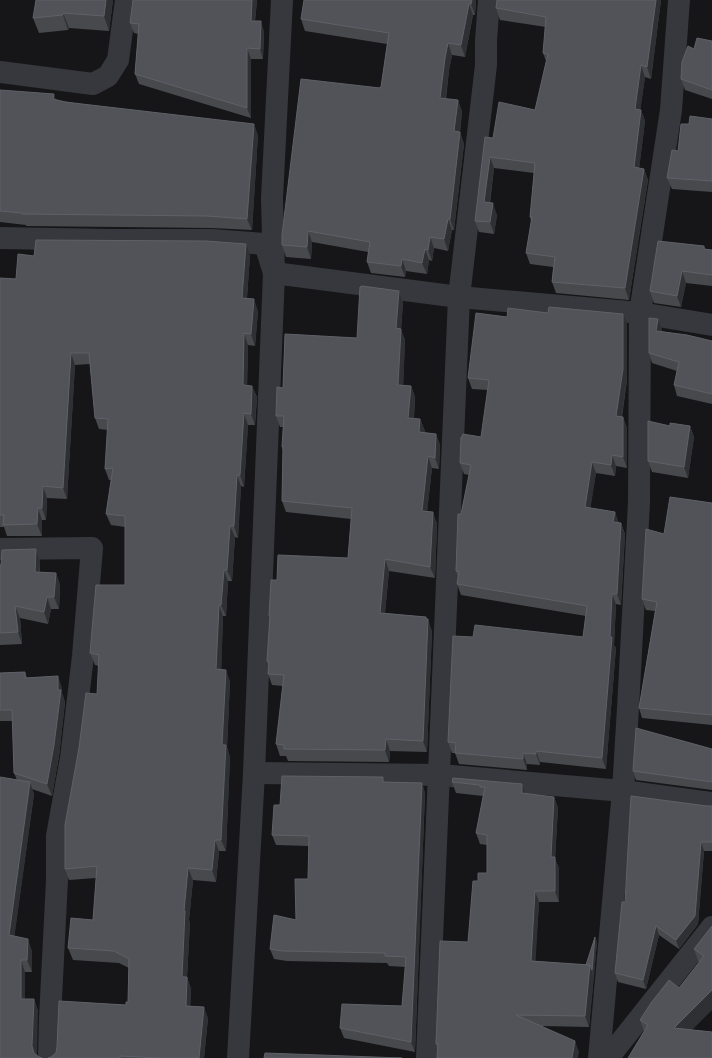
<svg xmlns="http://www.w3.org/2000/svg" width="712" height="1058" viewBox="0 0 712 1058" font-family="Barlow,sans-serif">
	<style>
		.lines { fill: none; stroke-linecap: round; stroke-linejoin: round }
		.minor { stroke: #37383d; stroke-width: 22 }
		.wall { fill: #47494d }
		.shaded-wall { fill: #2f3033 }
		.building { fill: #525359; stroke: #5f6168 }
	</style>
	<rect width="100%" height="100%" fill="#161618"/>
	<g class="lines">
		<!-- minor -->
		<g class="minor">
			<polyline points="0,72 93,84 108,76 118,60 126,0"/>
			<polyline points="0,238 112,240 211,240 265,244 274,273 459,297 640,313 712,325"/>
			<polyline points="0,549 92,548 83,656 71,758 57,836 57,880 50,1018 49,1058"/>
			<polyline points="254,773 440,775 623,791 712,803"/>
			<polyline points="238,1058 254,773 274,273 272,198 282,0"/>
			<polyline points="427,1058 459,297 486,65 486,41 489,0"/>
			<polyline points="599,1058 623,791 628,708 639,502 640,313 671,110 679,0"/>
			<polyline points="608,1058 712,927"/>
		</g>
	</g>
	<!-- wall -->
	<g class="wall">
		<polygon points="113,0 109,31 69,28 68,30 39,33 33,18"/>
		<polygon points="257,0 255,21 264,31 263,59 251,59 251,118 139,84 135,74 138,34 134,33 130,23"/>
		<polygon points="476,0 475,15 473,15 465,57 452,55 449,70 446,99 458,100 462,112 460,132 464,144 454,230 452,230 448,251 434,248 432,261 429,260 427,274 406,271 405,277 371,273 367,262 368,252 312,242 311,259 286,257 282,245 380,88 381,87 387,44 305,31 301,19"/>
		<polygon points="661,0 651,79 645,77 640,110 641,110 645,121 639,168 644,169 648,180 629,300 556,293 552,282 553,267 530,264 526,253 531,221 530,217 534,173 494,168 490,203 497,215 494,234 479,232 475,221 493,138 535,110 546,61 543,53 546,27 500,20 496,8"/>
		<polygon points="712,41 712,99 685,90 681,79 694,49"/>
		<polygon points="0,90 258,135 252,230 211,228 26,226 26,225 0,222"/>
		<polygon points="712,119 712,192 672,189 667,178 689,124"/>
		<polygon points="704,246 705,249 712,250 712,286 686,283 681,307 654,303 650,291"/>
		<polygon points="250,255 247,298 258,311 255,346 248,345 247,386 252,386 257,397 255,425 248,425 244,487 241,486 238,538 235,537 232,581 228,581 226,616 223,616 221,670 230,681 227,747 230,757 226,851 219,851 216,882 193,880 189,920 190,923 187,977 191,989 190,1006 208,1018 204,1058 48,1058 51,1057 126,1005 128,1002 129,968 119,963 73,960 68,948 93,920 96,878 69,880 65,869 97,694 99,666 95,665 90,653 125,585 125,527 111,525 106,514 111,480 109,480 105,469 108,430 99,429 95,418 90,364 75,365 67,499 47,498 46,520 42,520 42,536 7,536 4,527 0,527 0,278 16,279 34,256"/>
		<polygon points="399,291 403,302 401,330 405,340 403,385 411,386 415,397 414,419 420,419 425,431 424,433 436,434 440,445 439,469 432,468 427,511 437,523 435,578 389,571 385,613 426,617 432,631 427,752 390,751 389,762 288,761 286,756 280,756 276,744 283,686 272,685 268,674 268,666 267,661 270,618 269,616 277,580 348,558 351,519 286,512 282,501 283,452 282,447 283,427 280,427 276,416 283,388 357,338"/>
		<polygon points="507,317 627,324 627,380 622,417 623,417 627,428 627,468 616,466 615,476 596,473 590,508 615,512 618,523 621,523 625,534 621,605 616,604 614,645 616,648 606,769 540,762 540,765 527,764 527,770 459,764 455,753 452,753 448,742 473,637 583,637 586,616 461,595 457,584 458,578 456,571 461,514 469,475 464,474 460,463 481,437 488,390 472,389 468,378"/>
		<polygon points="662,329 661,331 712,341 712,404 677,396 674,385 677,371 652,363 649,353"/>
		<polygon points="670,426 690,426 694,437 688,478 652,472 648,461"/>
		<polygon points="712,503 712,725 642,718 639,708 655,611 646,610 642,599 664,534"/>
		<polygon points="36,549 40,561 40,572 56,573 60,585 59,609 51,609 48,624 20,618 22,644 0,645 0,565 1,565"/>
		<polygon points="25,672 27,678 62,688 62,693 65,702 59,756 52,796 32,789 34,794 14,937 32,951 32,972 25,972 25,999 34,999 38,1011 0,1058 17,780 14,773 13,721 0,721 0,673"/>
		<polygon points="712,749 712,790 636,780 633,771"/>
		<polygon points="453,778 526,794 554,797 558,808 555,859 559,868 559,902 539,902 535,961 586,965 597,942 589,1027 542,1026 579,1052 437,1049 436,1044 468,942 478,881 487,873 487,845 480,844 476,833 483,796 456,793 452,782"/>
		<polygon points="385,782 422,783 425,793 415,1052 344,1038 340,1028 402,1006 406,967 389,966 387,963 287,961 274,959 270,949 296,920 308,879 309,846 276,845 272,835 280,805"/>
		<polygon points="707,806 712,806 712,851 704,851 698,924 679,949 659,935 646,989 618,982 615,973 625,902"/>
		<polygon points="712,926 712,1010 644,1031 640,1020 679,988 699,963 694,949"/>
	</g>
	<!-- shaded-wall -->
	<g class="shaded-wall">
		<polygon points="106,0 113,0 109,31 104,16"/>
		<polygon points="252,0 257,0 254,31 251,21"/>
		<polygon points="472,0 476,0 475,15 471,4"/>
		<polygon points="656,0 661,0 651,79 647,67"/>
		<polygon points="469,4 473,15 465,57 461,45"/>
		<polygon points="63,13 69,28 68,30 63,15"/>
		<polygon points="261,21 264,31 263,59 260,49"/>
		<polygon points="448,43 452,55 449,70 444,110 440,98 445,58"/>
		<polygon points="247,48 251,59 251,118 247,108"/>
		<polygon points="641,65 645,77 639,120 635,109"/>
		<polygon points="54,94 58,106 53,99"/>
		<polygon points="458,100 462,112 459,143 454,131"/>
		<polygon points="641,110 645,121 638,178 634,167"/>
		<polygon points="254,124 258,135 252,230 247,219"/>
		<polygon points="460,132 464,144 454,230 450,219"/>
		<polygon points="490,157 494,168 488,214 484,202"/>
		<polygon points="644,169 648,180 629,300 625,288"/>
		<polygon points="493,203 497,215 494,234 490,222"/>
		<polygon points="448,219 452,230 448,251 444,239"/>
		<polygon points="308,231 312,242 311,259 307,247"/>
		<polygon points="430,237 434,248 432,261 428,250"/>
		<polygon points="246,244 250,255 246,310 242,298"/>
		<polygon points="425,249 429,260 427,274 422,263"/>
		<polygon points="402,259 406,271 405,277 401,266"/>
		<polygon points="682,271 686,283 681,307 677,296"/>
		<polygon points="399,291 403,302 401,330 405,340 403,396 398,385 396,328"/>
		<polygon points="254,299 258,311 255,346 251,334"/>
		<polygon points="623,314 627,324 627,380 620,427 616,416"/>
		<polygon points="658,319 662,329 660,341 656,331"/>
		<polygon points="244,333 248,345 247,397 243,385"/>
		<polygon points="71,353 75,365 67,499 63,488"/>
		<polygon points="252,386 257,397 255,425 251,414"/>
		<polygon points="411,386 415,397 413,430 408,418"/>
		<polygon points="244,413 248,425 244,487 240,475"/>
		<polygon points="623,417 627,428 627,468 623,457"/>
		<polygon points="420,419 425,431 423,444 419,432"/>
		<polygon points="690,426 694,437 688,478 684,467"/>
		<polygon points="436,434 440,445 439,469 435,458"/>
		<polygon points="612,455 616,466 615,476 611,465"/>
		<polygon points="428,456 432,468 426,522 422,511"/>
		<polygon points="592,462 596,473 589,518 585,507"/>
		<polygon points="237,475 241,486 238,538 234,526"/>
		<polygon points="43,486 47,498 46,520 42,508"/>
		<polygon points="38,508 42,520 42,536 37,524"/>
		<polygon points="433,512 437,523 435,578 430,567"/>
		<polygon points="615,512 619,523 613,522"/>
		<polygon points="621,523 625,534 621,605 617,594"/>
		<polygon points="230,526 235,537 232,581 227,570"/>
		<polygon points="36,549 40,561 39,584 35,572"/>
		<polygon points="385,559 389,571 384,624 380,613"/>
		<polygon points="224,570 228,581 226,616 221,605"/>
		<polygon points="56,573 60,585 59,609 54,597"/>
		<polygon points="612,594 616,604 614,645 616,648 606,769 602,758 610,637"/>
		<polygon points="47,597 51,609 48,624 44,612"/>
		<polygon points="219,605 223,616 221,681 216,669"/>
		<polygon points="15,606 20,618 22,644 18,632"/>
		<polygon points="426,617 428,623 428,619 432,631 427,752 423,741"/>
		<polygon points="226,670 230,681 227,747 230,757 226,851 221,840 222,745"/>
		<polygon points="58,676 62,688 62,693 65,702 59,756 52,796 47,784 58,690"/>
		<polygon points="386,739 390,751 389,762 385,750"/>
		<polygon points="536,751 540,762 540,765 536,754"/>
		<polygon points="523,753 527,764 527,770 523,759"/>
		<polygon points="30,782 34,794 13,947 9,935"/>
		<polygon points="422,783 425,793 415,1052 411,1042"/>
		<polygon points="522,784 526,795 522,793"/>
		<polygon points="554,797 558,808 555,859 559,868 559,902 555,891 551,857"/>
		<polygon points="215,840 219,851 216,882 212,870"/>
		<polygon points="701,842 704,851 698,924 679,949 676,940"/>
		<polygon points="188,868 193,880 189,920 190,923 187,977 191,989 190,1017 186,1006 182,977 184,911"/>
		<polygon points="535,891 539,902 535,972 531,961"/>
		<polygon points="656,926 659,935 646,989 643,980"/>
		<polygon points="595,937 597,942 594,976 592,970"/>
		<polygon points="28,939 32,951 32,972 27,960"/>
		<polygon points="21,960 25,972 25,1010 21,999"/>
		<polygon points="590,965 594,977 589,1027 585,1016"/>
		<polygon points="712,990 712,1010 680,1042 674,1028"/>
		<polygon points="34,999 38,1011 37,1058 34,1053 32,1046"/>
		<polygon points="204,1007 208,1018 204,1058 199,1058"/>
		<polygon points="575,1041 579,1052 578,1058 572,1058"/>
	</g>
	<!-- building -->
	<g class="building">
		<polygon points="36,0 106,0 104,16 63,13 63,15 33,18"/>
		<polygon points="133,0 252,0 251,21 261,21 260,49 247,48 247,108 135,74 139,24 130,23"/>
		<polygon points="304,0 472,0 471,4 469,4 461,45 448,43 445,58 440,98 458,100 454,131 460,132 450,219 448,219 444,239 430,237 428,250 425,249 422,263 402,259 401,266 367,262 370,242 308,231 307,247 282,245 282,235 301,79 380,88 380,87 381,87 389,33 301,19"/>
		<polygon points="497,0 656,0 647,67 641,65 635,109 641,110 634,167 644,169 625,288 552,282 555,257 526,253 532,217 530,217 535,163 490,157 484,202 493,203 490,222 475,221 485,137 493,138 499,102 535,110 548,54 543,53 546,17 496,8"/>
		<polygon points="697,38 712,41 712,90 681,79 682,62 688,46 694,49"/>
		<polygon points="0,90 54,94 53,99 65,102 254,124 247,219 207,216 22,214 22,213 0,211"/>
		<polygon points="690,116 712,119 712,181 667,178 672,150 678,151 681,124 689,124"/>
		<polygon points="36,240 206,241 246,244 242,298 254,299 251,334 244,333 243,385 252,386 251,414 244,413 240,475 237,475 234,526 230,526 227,570 224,570 221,605 219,605 216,669 226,670 222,745 226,745 221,840 215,840 212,870 188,868 184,911 185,911 182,977 187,977 186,1006 204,1007 199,1058 160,1058 120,1056 120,1058 48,1058 51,1057 56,1053 57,1047 59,1001 126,1005 126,1002 128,1002 129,959 114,951 68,948 71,918 93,920 97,866 65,869 65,825 79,748 86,693 97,694 99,655 90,653 96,585 125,585 125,516 106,514 113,468 105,469 108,419 95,418 89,353 71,353 63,488 43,486 42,508 38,508 37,524 3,525 4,515 0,515 0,278 16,279 18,254 34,256"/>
		<polygon points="658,241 704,246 704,249 712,250 712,275 682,271 677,296 650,291"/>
		<polygon points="362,286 399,291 396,328 401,329 398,385 411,386 408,418 420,419 419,432 436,434 435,458 428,456 422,511 433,512 430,567 385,559 380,613 426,617 426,619 428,619 423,741 386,739 385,750 284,749 284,745 276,744 284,675 268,674 269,662 267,661 270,616 269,616 271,580 277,580 278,555 348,558 352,508 282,501 283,447 282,447 284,416 276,416 277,387 283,388 285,334 357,338 360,287"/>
		<polygon points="549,307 623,314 623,369 616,416 623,417 623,457 612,455 611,465 592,462 585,507 615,512 613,522 621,523 617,594 612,594 610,637 612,637 602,758 536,751 536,754 523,753 523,759 455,753 456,743 448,742 453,636 473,637 475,625 583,637 587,606 457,584 459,572 456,571 458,514 461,514 471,465 460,463 461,437 462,437 463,434 481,437 489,380 468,378 476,313 507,317 508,308 548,313"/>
		<polygon points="649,318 658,319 656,331 687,335 712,341 712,394 674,385 679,362 649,353"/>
		<polygon points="648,421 670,426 670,423 690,426 684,467 648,461"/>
		<polygon points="670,497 712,503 712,715 639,708 657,602 642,599 646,529 664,534"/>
		<polygon points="36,549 35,572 56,573 54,597 47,597 44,612 15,606 18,632 0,633 0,565 1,565 2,550"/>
		<polygon points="25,672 25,678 58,676 58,690 61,690 54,745 47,784 14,773 12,710 0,710 0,673"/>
		<polygon points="636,728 712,749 712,782 633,771"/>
		<polygon points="282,776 383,777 383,782 422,783 411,1042 340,1028 342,1004 402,1006 406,957 385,956 385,953 283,951 270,949 274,915 296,920 295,879 308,879 309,836 272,835 274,805 280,805"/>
		<polygon points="0,777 30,782 9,935 28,939 27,960 21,960 21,999 34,999 32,1046 34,1053 39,1057 42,1058 0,1058"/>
		<polygon points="453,778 522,784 522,793 554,797 551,857 555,857 555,891 535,891 531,961 590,965 585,1016 516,1015 575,1041 572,1058 437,1058 438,1044 436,1044 440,941 468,942 473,881 478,881 478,873 487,873 487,835 476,833 485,787 480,787 480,785 452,782"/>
		<polygon points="631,796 707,806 712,806 712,842 701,842 695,916 676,940 656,926 643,980 615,973 622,902 625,902"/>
		<polygon points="712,926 712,990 674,1028 712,1032 712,1058 628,1058 648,1025 640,1020 651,1003 669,980 679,988 704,956 694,949"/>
		<polygon points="595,937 592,970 590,965 586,965"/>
		<polygon points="265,1053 402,1058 264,1058"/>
	</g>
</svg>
